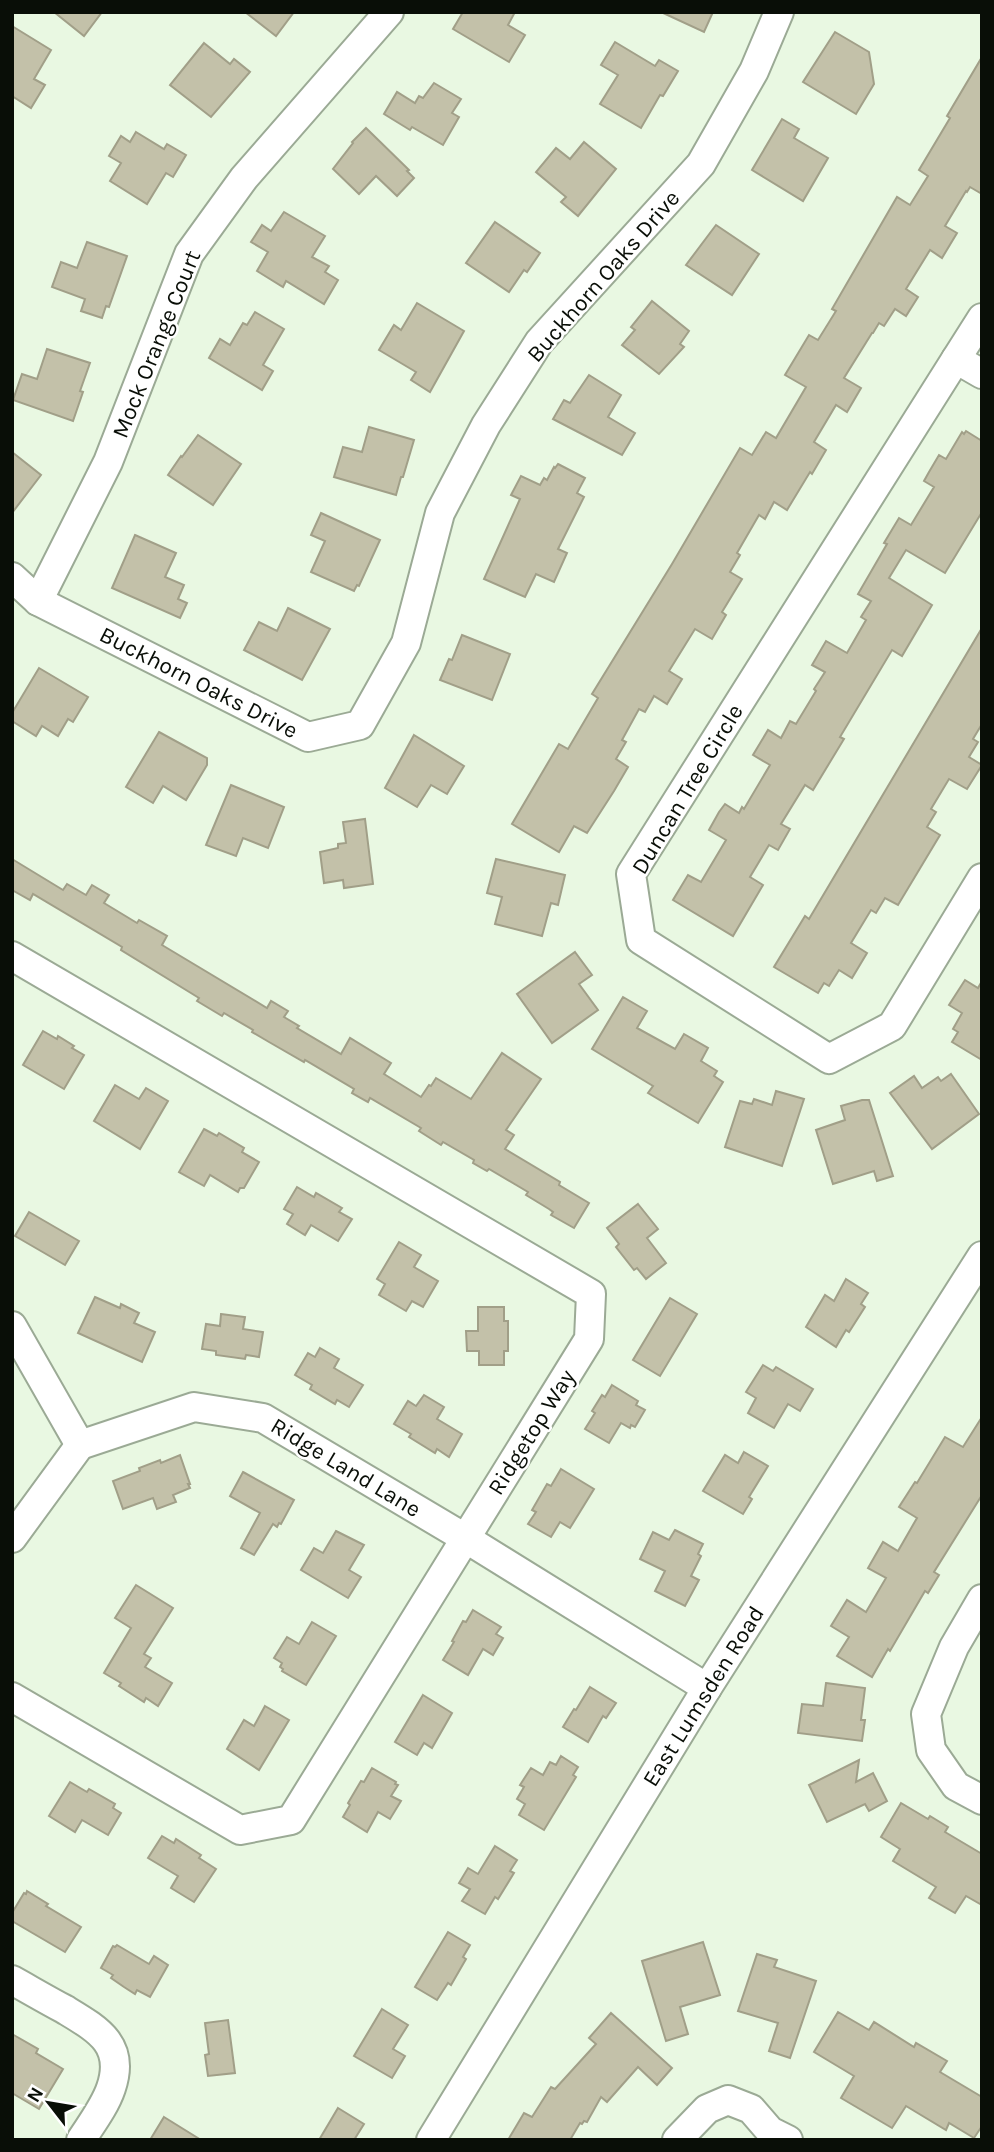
<svg xmlns="http://www.w3.org/2000/svg" width="994" height="2152" font-family="Karla,sans-serif">
<rect width="100%" height="100%" fill="#e9f8e2"/>
<!-- building -->
<g fill="#c3c1a9" stroke="#a19f88" stroke-width="2">
<polygon points="54,12 102,12 84,36"/>
<polygon points="245,12 294,12 276,36"/>
<polygon points="463,12 515,12 508,25 525,35 509,62 453,29"/>
<polygon points="661,12 713,12 704,32"/>
<polygon points="12,26 51,50 34,79 45,85 31,108 12,96"/>
<polygon points="835,32 869,52 874,84 856,114 803,82"/>
<polygon points="615,42 655,66 659,60 678,71 663,96 660,95 641,128 600,104 618,75 601,65"/>
<polygon points="204,43 230,64 234,59 250,72 211,117 170,85"/>
<polygon points="982,57 982,194 970,187 967,192 966,191 945,226 957,233 942,258 930,250 906,289 918,297 906,316 895,309 884,326 879,323 873,333 872,333 844,378 861,388 847,412 836,405 814,442 826,450 812,474 810,472 787,510 774,502 765,519 759,515 737,553 740,555 730,572 742,579 722,612 726,615 712,639 695,629 669,671 682,679 667,704 654,696 645,712 639,709 622,740 626,742 616,759 628,767 614,791 587,833 574,826 559,852 512,824 559,744 568,749 598,698 592,694 672,564 740,448 752,455 766,432 776,438 806,387 785,375 809,335 818,340 836,311 832,309 897,197 910,205 928,176 919,170 950,118 947,116"/>
<polygon points="434,83 461,99 452,113 459,117 443,145 412,127 410,130 384,114 397,92 415,103 419,96 423,98"/>
<polygon points="782,119 799,129 794,138 828,158 803,201 752,170"/>
<polygon points="366,128 409,170 407,171 414,178 397,196 376,176 359,194 333,169 353,143 352,142"/>
<polygon points="136,132 164,149 167,144 186,155 173,177 166,173 147,204 110,181 121,163 109,156 121,136 130,142"/>
<polygon points="584,142 616,169 578,216 561,202 566,197 536,172 556,148 570,159"/>
<polygon points="284,212 325,236 312,257 329,266 325,272 338,280 324,304 286,281 283,287 257,271 268,252 251,242 262,225 271,231"/>
<polygon points="495,222 540,253 527,272 524,270 509,292 466,263"/>
<polygon points="716,225 759,254 732,295 686,265"/>
<polygon points="87,242 127,256 109,307 106,306 102,318 81,311 85,299 52,287 61,262 77,268"/>
<polygon points="652,301 689,331 680,344 684,347 659,374 622,345 635,330 631,327"/>
<polygon points="417,303 464,331 430,392 411,380 416,372 379,350 394,325 401,330"/>
<polygon points="255,312 284,329 263,365 273,371 262,390 209,358 220,339 230,345 243,323 247,325"/>
<polygon points="47,349 90,363 80,391 83,392 73,421 13,400 22,374 37,379"/>
<polygon points="589,375 621,395 608,417 635,433 622,455 553,419 564,400 570,403"/>
<polygon points="369,427 414,440 403,477 401,477 396,495 334,477 343,447 362,452"/>
<polygon points="966,431 982,441 982,512 945,573 906,550 889,578 932,605 902,656 892,650 840,737 844,739 813,790 805,785 781,824 790,829 778,850 769,845 750,877 763,885 733,936 673,900 688,875 701,882 726,840 709,830 719,812 725,804 739,813 742,807 744,809 770,765 753,755 768,730 781,738 790,721 796,724 816,691 814,689 825,672 812,665 826,641 847,653 866,620 861,617 871,601 858,594 887,544 884,543 899,518 911,525 934,487 924,481 929,472 939,455 946,459 962,432 964,434"/>
<polygon points="198,435 241,464 213,505 168,475 181,456 182,457"/>
<polygon points="12,452 41,475 12,513"/>
<polygon points="558,464 585,478 577,493 584,497 558,549 567,553 554,582 536,574 525,597 484,579 520,499 511,495 521,476 540,485 544,478 547,480 554,467 555,468"/>
<polygon points="321,513 380,540 359,586 357,585 354,591 311,572 325,541 311,535"/>
<polygon points="135,535 176,553 165,577 184,585 178,599 187,603 180,618 112,588"/>
<polygon points="288,608 330,629 302,680 244,650 259,622 277,631"/>
<polygon points="982,628 982,724 973,739 978,742 969,757 982,765 967,789 949,779 931,809 936,812 927,827 940,835 898,905 885,898 876,913 871,910 851,943 867,953 852,978 839,970 829,986 824,983 818,993 774,967 805,916 809,919"/>
<polygon points="462,635 510,654 492,700 440,680 449,659 452,660"/>
<polygon points="39,668 88,697 73,722 68,719 58,736 42,726 36,736 12,721 12,713"/>
<polygon points="159,732 207,758 207,765 186,800 163,786 153,803 126,787"/>
<polygon points="414,735 464,766 447,794 431,785 417,807 385,788"/>
<polygon points="231,785 284,807 268,848 243,838 236,856 206,845"/>
<polygon points="365,819 373,884 344,888 343,880 324,883 320,852 338,848 338,844 346,843 343,822"/>
<polygon points="12,859 63,890 67,884 86,895 92,885 109,895 104,903 137,923 139,920 167,936 162,945 267,1008 271,1001 288,1011 284,1017 299,1026 297,1028 341,1054 350,1038 391,1063 384,1074 421,1097 429,1085 431,1086 436,1078 471,1099 502,1053 541,1079 506,1130 514,1135 505,1149 560,1182 559,1185 589,1203 574,1228 551,1215 553,1212 549,1209 526,1195 528,1192 489,1169 487,1171 473,1163 474,1160 443,1142 441,1145 419,1131 421,1128 370,1098 368,1102 352,1093 354,1089 305,1060 304,1062 269,1042 252,1032 253,1030 224,1013 222,1016 197,1001 199,998 121,950 122,947 33,894 30,900 12,890"/>
<polygon points="496,859 565,875 558,905 551,903 542,936 495,924 502,897 487,893"/>
<polygon points="575,952 592,975 579,984 598,1010 552,1043 517,994"/>
<polygon points="965,980 978,988 982,981 982,1060 952,1042 958,1032 953,1029 962,1013 949,1005"/>
<polygon points="623,997 647,1011 637,1028 675,1049 684,1034 708,1048 701,1061 717,1071 714,1076 723,1082 698,1123 648,1093 653,1086 592,1049"/>
<polygon points="43,1031 57,1039 58,1036 74,1046 72,1048 84,1055 64,1089 23,1065"/>
<polygon points="951,1074 979,1114 932,1149 890,1093 914,1076 922,1088 938,1077 941,1081"/>
<polygon points="115,1085 139,1099 146,1088 168,1101 140,1149 94,1121"/>
<polygon points="776,1091 804,1099 782,1166 725,1147 740,1101 752,1104 754,1099 772,1105"/>
<polygon points="862,1100 869,1100 893,1176 877,1181 874,1171 833,1184 816,1130 845,1120 841,1106"/>
<polygon points="204,1129 217,1136 219,1133 244,1148 242,1152 259,1162 244,1188 240,1188 238,1192 210,1175 204,1186 179,1172"/>
<polygon points="297,1187 314,1197 316,1193 342,1208 339,1212 352,1219 338,1241 311,1225 305,1235 287,1224 293,1214 284,1209"/>
<polygon points="638,1204 658,1229 647,1238 666,1263 646,1279 637,1268 634,1270 616,1247 619,1244 607,1228"/>
<polygon points="29,1212 79,1241 65,1265 15,1236"/>
<polygon points="399,1242 421,1255 414,1267 438,1281 423,1307 412,1301 406,1311 379,1295 385,1284 377,1279"/>
<polygon points="846,1279 868,1293 861,1304 865,1307 849,1332 846,1330 836,1347 806,1327 825,1295 834,1301"/>
<polygon points="95,1297 120,1308 121,1304 139,1313 134,1323 155,1332 142,1362 78,1333"/>
<polygon points="670,1298 697,1314 660,1376 633,1360"/>
<polygon points="478,1307 504,1307 504,1321 508,1321 508,1351 504,1351 504,1365 479,1365 479,1351 467,1351 466,1331 478,1331"/>
<polygon points="221,1314 245,1317 243,1329 263,1332 259,1357 246,1355 245,1359 216,1355 216,1351 202,1349 206,1324 220,1326"/>
<polygon points="320,1348 339,1359 334,1368 363,1385 349,1407 337,1400 335,1404 310,1389 312,1385 295,1375 308,1353 315,1357"/>
<polygon points="763,1365 773,1371 776,1367 813,1389 800,1411 788,1404 774,1428 748,1413 756,1398 746,1392"/>
<polygon points="612,1385 638,1401 636,1405 645,1410 635,1427 631,1425 630,1428 621,1423 609,1443 585,1429 595,1413 592,1411 602,1395 605,1397"/>
<polygon points="424,1395 444,1407 437,1419 462,1434 449,1457 437,1449 435,1453 409,1437 411,1434 394,1424 408,1401 416,1406"/>
<polygon points="982,1417 982,1495 934,1572 939,1575 928,1593 925,1591 890,1651 888,1649 872,1677 837,1656 849,1637 831,1626 847,1600 866,1612 886,1578 868,1568 883,1542 898,1551 917,1518 899,1507 915,1482 917,1483 945,1437 963,1447"/>
<polygon points="744,1452 768,1466 749,1497 752,1499 743,1514 703,1491 725,1455 738,1463"/>
<polygon points="180,1455 190,1484 188,1484 190,1488 173,1495 176,1502 157,1509 153,1498 123,1509 113,1481 140,1471 139,1468 160,1460 161,1463"/>
<polygon points="561,1469 594,1489 570,1528 560,1522 551,1537 528,1524 536,1512 532,1510 547,1484 551,1486"/>
<polygon points="243,1472 294,1500 281,1524 279,1523 277,1527 273,1524 254,1555 241,1548 260,1513 230,1496"/>
<polygon points="675,1530 703,1544 698,1554 701,1556 691,1576 699,1580 685,1606 655,1591 665,1571 640,1559 653,1532 669,1540"/>
<polygon points="336,1531 364,1545 349,1570 361,1577 348,1598 301,1570 314,1548 323,1553"/>
<polygon points="136,1585 173,1608 144,1654 151,1658 145,1667 172,1683 158,1706 146,1698 144,1702 119,1686 121,1683 104,1673 131,1628 115,1618"/>
<polygon points="473,1610 501,1627 496,1634 503,1638 493,1655 483,1649 468,1675 443,1660 454,1642 452,1641 463,1621 466,1622"/>
<polygon points="312,1622 336,1636 306,1685 282,1671 283,1669 280,1667 282,1663 274,1658 287,1637 299,1644"/>
<polygon points="826,1683 865,1688 861,1720 865,1720 862,1741 798,1733 802,1704 823,1706"/>
<polygon points="590,1687 616,1703 606,1718 603,1716 588,1742 563,1727 574,1709 576,1710"/>
<polygon points="423,1695 452,1713 432,1748 424,1743 417,1755 395,1742"/>
<polygon points="265,1706 289,1720 259,1770 227,1749 244,1720 254,1726"/>
<polygon points="561,1756 578,1767 573,1775 576,1777 544,1830 519,1815 525,1804 517,1799 524,1787 520,1785 531,1768 543,1775 550,1762 556,1765"/>
<polygon points="859,1760 856,1782 873,1773 887,1801 869,1811 865,1804 827,1822 809,1785"/>
<polygon points="372,1768 396,1782 395,1784 398,1785 391,1796 401,1801 390,1819 378,1812 367,1832 343,1817 350,1805 348,1803 361,1781 364,1782"/>
<polygon points="70,1782 87,1792 89,1789 115,1804 113,1808 121,1813 108,1835 82,1820 75,1832 49,1816"/>
<polygon points="901,1803 928,1819 930,1816 948,1827 945,1832 982,1854 982,1905 966,1896 955,1913 929,1898 936,1887 893,1861 900,1849 881,1837"/>
<polygon points="162,1836 174,1843 176,1839 201,1855 199,1858 216,1869 194,1902 171,1888 178,1876 148,1858"/>
<polygon points="495,1846 517,1860 510,1871 514,1873 498,1899 495,1897 485,1914 462,1901 470,1889 459,1883 468,1868 478,1874"/>
<polygon points="27,1891 48,1904 46,1906 81,1927 65,1952 12,1921 12,1913 24,1893 26,1894"/>
<polygon points="448,1932 470,1945 463,1957 466,1959 451,1985 448,1983 437,2000 415,1987"/>
<polygon points="703,1942 720,1995 680,2007 688,2034 666,2041 642,1961"/>
<polygon points="117,1945 149,1964 154,1956 168,1965 150,1997 137,1990 135,1994 124,1987 111,1978 113,1975 101,1968 113,1946 115,1947"/>
<polygon points="757,1954 777,1960 774,1967 816,1981 790,2058 769,2051 778,2023 738,2011"/>
<polygon points="382,2009 408,2025 393,2049 405,2056 392,2078 354,2056"/>
<polygon points="838,2012 869,2030 874,2022 914,2047 916,2043 947,2061 940,2072 982,2097 982,2126 974,2138 949,2123 946,2130 906,2106 892,2128 841,2098 854,2076 814,2052"/>
<polygon points="611,2013 672,2068 657,2085 638,2067 607,2102 601,2097 587,2122 584,2121 582,2124 580,2123 570,2140 508,2140 524,2113 532,2117 551,2087 555,2089 596,2044 589,2038"/>
<polygon points="228,2020 235,2073 208,2076 205,2055 209,2054 205,2023"/>
<polygon points="12,2034 38,2049 36,2053 63,2069 39,2109 12,2093"/>
<polygon points="338,2108 364,2124 354,2140 319,2140"/>
<polygon points="164,2117 201,2140 150,2140"/>
</g>
<g fill="none" stroke-linecap="round" stroke-linejoin="round">
<defs>
<g id="minor">
<polyline points="956,359 982,318"/>
<polyline points="982,374 956,359 631,874 641,940 829,1059 892,1026 982,878"/>
<polyline points="12,577 38,601 308,737 360,725 406,643 440,513 486,425 539,342 701,164 754,71 779,12"/>
<polyline points="38,601 108,462 189,254 244,178 389,12"/>
<polyline points="12,956 591,1294 589,1339 291,1820 240,1830 12,1697"/>
<polyline points="12,1326 80,1445"/>
<polyline points="80,1445 194,1407 263,1418 465,1538 707,1688"/>
<polyline points="12,1538 80,1445"/>
<polyline points="982,1599 954,1647 926,1714 931,1750 956,1786 982,1800"/>
<path d="M12,1980c18,10 35,20 52,29 33,20 62,35 47,79 -6,18 -19,35 -30,52"/>
<polyline points="431,2140 707,1688 982,1256"/>
<polyline points="677,2140 707,2109 728,2100 751,2109 770,2131 788,2140"/>
</g>
</defs>
<!-- minor casing -->
<use href="#minor" stroke="#9baa95" stroke-width="32"/>
<!-- minor -->
<use href="#minor" stroke="#fff" stroke-width="28"/>
</g>
<g text-anchor="middle" stroke-width="5" stroke-linejoin="round" paint-order="stroke">
<!-- street labels -->
<g font-size="23" fill="#090e07" stroke="#fff">
<text transform="translate(603 276) rotate(-49)" y="8">Buckhorn Oaks Drive</text>
<text transform="translate(156 344) rotate(-68)" y="8">Mock Orange Court</text>
<text transform="translate(199 682) rotate(27)" y="8">Buckhorn Oaks Drive</text>
<text transform="translate(687 789) rotate(-59)" y="8">Duncan Tree Circle</text>
<text transform="translate(531 1432) rotate(-58)" y="8">Ridgetop Way</text>
<text transform="translate(346 1467) rotate(31)" y="8">Ridge Land Lane</text>
<text transform="translate(703 1696) rotate(-58)" y="8">East Lumsden Road</text>
</g>
</g>
<!-- border -->
<rect width="994" height="2152" fill="none" stroke="#090e07" stroke-width="28"/>
<!-- north arrow -->
<g transform="translate(49 2103) rotate(301)" stroke="#ffffff" stroke-width="5" paint-order="stroke">
<path d="M0-5L12 26L0 18L-12 26Z" fill="#090e07"/>
<text y="-10" font-size="19" font-weight="bold" text-anchor="middle" fill="#090e07">N</text>
</g>
</svg>
